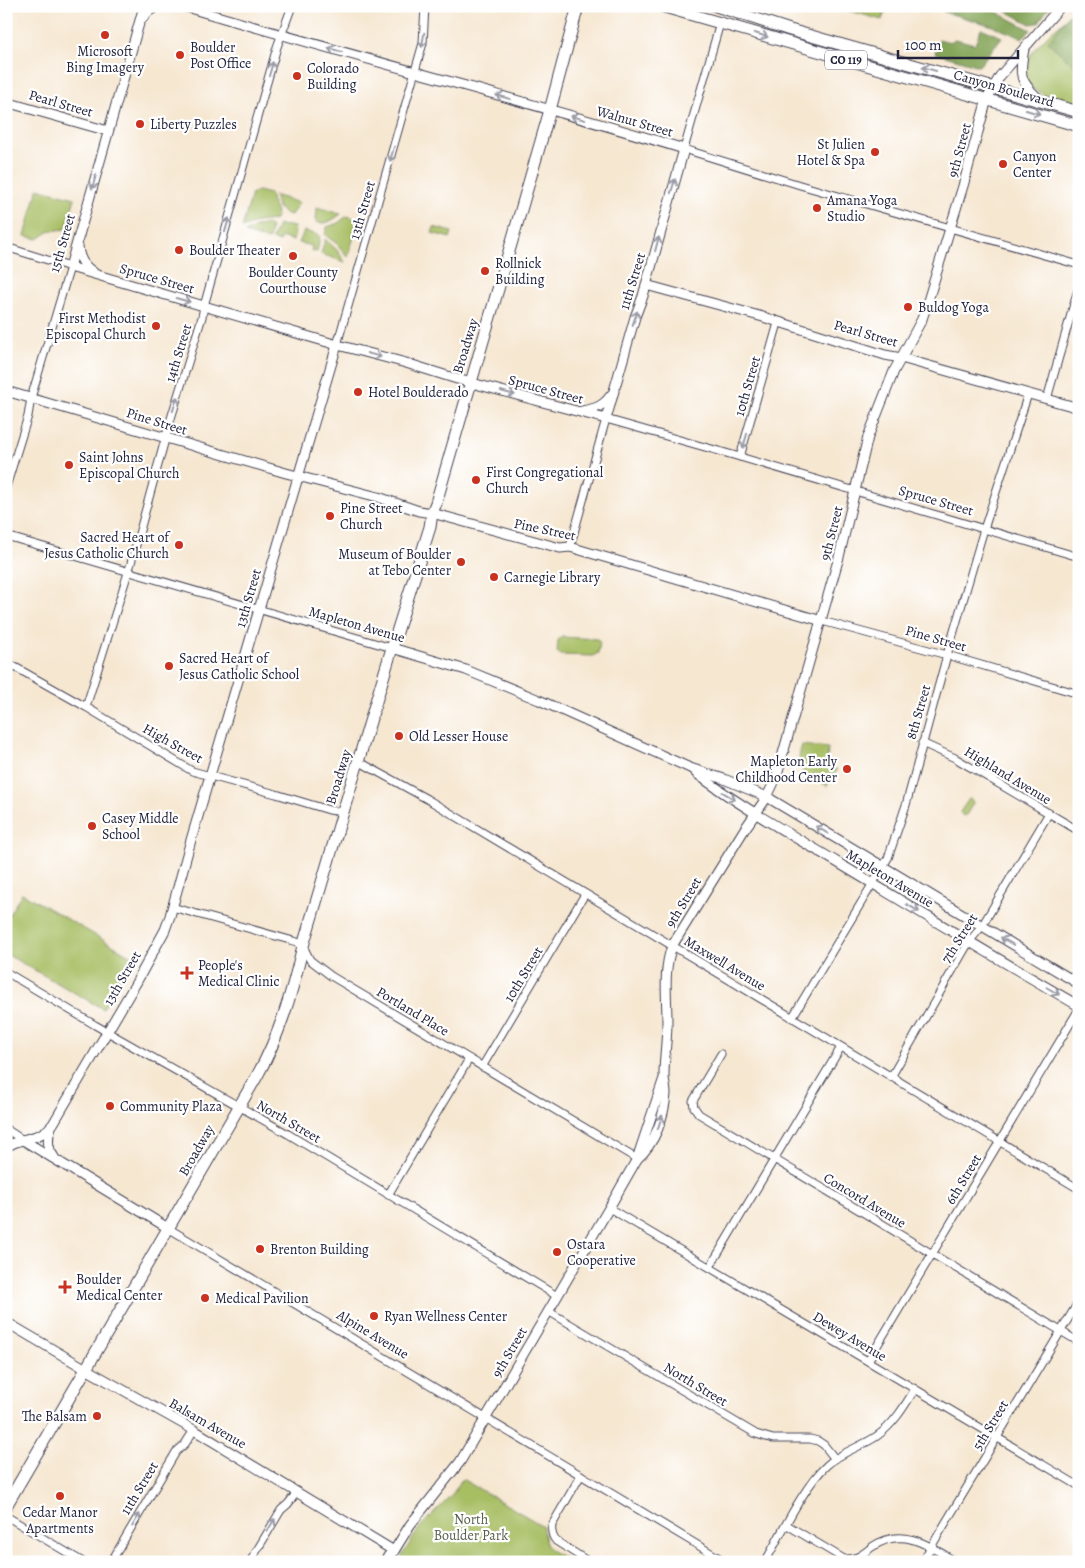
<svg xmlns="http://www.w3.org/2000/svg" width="1085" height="1568" font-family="Alegreya,serif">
<rect width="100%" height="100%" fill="#fff"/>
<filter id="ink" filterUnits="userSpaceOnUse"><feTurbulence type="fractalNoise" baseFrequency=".02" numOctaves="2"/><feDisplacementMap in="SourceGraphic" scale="10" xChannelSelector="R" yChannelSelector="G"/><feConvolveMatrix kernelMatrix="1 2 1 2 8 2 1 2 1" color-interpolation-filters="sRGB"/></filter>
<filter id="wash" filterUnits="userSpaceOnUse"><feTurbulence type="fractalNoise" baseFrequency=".0096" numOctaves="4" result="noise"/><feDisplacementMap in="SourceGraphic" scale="20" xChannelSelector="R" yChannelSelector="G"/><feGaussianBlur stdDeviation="1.12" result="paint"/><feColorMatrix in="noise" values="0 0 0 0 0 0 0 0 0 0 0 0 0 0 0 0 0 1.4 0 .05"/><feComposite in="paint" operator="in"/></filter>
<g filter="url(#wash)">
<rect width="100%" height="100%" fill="#f6e7d1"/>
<!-- green -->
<g fill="#a7be63" stroke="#64704f">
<polygon points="832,6 887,6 882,20"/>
<path d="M1065,20l14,8v78c-14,-4 -40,-10 -50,-21 -19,-20 23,-54 36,-65z"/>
<polygon points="38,188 75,198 66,229 50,231 38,239 25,236"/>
<polygon points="258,191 270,194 272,202 277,212 275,220 258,222 242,228 252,193"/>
<polygon points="274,195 299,203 291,215 283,213 277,206"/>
<path d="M317,207l24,7c-8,6 -16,12 -25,8z"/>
<polygon points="347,216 354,218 358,223 348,257 337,244 325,235 327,227 338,223"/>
<polygon points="266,224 271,228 269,240 245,233 255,227"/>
<polygon points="278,225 290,226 294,227 295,232 293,241 281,237 280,242 272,239"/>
<polygon points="434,227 452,232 450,238 432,233"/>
<polygon points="304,231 318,235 320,237 317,252 311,251 312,246 299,243"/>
<polygon points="325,239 337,250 345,262 321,254"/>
<polygon points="562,637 597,639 600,643 598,653 593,656 561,655 557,652 558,640"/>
<path d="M802,745l26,3 -1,16 10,6 -10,16 -24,-14c-6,-8 -4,-17 -1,-27z"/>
<polygon points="969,799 972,800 973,803 967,814 963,816 960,812"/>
<polygon points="22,893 133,957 103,1009 6,954 6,920"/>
<path d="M462,1479l81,47c1,25 8,24 28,36h-173l22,-35 32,-32z"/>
</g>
<!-- forest -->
<g fill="#85a559" stroke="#54644a">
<polygon points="946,6 989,6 993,10 1031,30 1022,38 990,25 944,12"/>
<polygon points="997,6 1050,6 1038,23 1030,24"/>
<polygon points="1075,6 1079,6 1079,70 1048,42"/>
<polygon points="981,28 1002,37 979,66 935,53 939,39 950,42 955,39 975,44"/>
</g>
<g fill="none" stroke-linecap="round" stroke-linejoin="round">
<!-- stream -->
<polyline stroke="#7abcef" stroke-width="2.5" points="1068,6 1079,11"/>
</g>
</g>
<g filter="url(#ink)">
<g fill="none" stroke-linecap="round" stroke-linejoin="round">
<defs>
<g id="minor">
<polyline points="720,23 684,149 800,185 1079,265"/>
<polyline points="6,247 70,267 31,398 28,416 6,487"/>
<polyline points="337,345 423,43 425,6"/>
<polyline points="1047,399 1079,286"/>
<polyline points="740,457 778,323"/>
<polyline points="6,536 392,648"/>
<polyline points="570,547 606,419 740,457 1079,557"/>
<polyline points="822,621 947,655 1079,694"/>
<polyline points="6,662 86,707 192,771 276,794 329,810 343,812"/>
<polyline points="86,707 131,563 169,425 202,317 204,306 277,47 292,6"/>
<polyline points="922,743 955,758 1079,831"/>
<polyline points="358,761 427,799 1079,1189"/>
<polyline points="172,907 297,942 303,946 310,960 331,976 637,1159"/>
<polyline points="6,972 95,1025 288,1134 557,1296"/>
<polyline points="792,1018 888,858 906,805 947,655 984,529 1028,394"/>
<polyline points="721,1054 693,1101 694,1107 699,1114 1079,1342"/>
<polyline points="482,1067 585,894"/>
<polyline points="891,1077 969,942 982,926 1049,813"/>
<polyline points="6,1129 23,1140"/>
<polyline points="388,1195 469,1059"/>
<polyline points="609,1208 1079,1486"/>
<polyline points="168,1228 726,1562"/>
<polyline points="710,1267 841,1047"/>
<polyline points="548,1311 756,1434 773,1439 810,1439 818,1441 824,1445 835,1459"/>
<polyline points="868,1361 1079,1009"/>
<path d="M581,1475l-29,50c-1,6 0,11 4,16l33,21"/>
<polyline points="6,1516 83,1562"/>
<path d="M787,1525l57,34c13,1 19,-5 28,-12 31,-21 56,-2 84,15"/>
<polyline points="111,1562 176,1452 185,1444 194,1430"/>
<polyline points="250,1562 281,1510 288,1504 297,1492"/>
<path d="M765,1562c17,-29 38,-75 62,-97 14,-13 34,-18 50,-29 17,-12 27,-29 38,-47"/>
<polyline points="922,1562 1079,1301"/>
</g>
<g id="tertiary">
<path d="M144,6l-74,261 264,77 72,19 51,16 149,40 29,-102 8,-21 41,-147c-166,-51 -335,-93 -501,-143"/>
<polyline points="142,19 148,12 157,6"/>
<path d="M1024,49c-5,27 -5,32 17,52"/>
<polyline points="6,102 108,131"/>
<path d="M78,246c1,12 5,19 15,26"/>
<polyline points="646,285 763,317 885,355 901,358 1079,408"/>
<polyline points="6,391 286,473 378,497 419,511 432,513 560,548 570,547 822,621"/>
<path d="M582,411c13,-2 22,-5 29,-16"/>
<polyline points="392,648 466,670 539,700 690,768 724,779 767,797 1079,984"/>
<path d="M696,773c45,34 96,62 144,91 80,48 159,96 239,142"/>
<path d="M51,1127c-4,11 -4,21 3,30"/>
<polyline points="23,1140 168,1228"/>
<path d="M6,1147c16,-11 34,-6 47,-23l83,-141 29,-53 5,-14 21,-76 146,-495"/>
<path d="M637,1159c18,-16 27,-41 29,-65 0,-6 -2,-12 -2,-18 0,-18 3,-36 3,-54 0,-26 -4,-51 5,-76l72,-116 23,-33 9,-19 63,-221 29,-120 26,-66 28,-52 5,-15 36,-118 24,-87 13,-23 61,-70"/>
<polyline points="6,1322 86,1369 194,1430 394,1551"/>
<polyline points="384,1562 389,1555 394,1551 410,1525 460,1462 609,1208 637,1159 663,1081"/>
</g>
<g id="primary">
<polyline points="661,6 1079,126"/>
<polyline points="716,6 790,30 1079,112"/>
<path d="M6,1506l251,-430c23,-41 35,-84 46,-130l89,-298 38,-121 2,-14 4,-10 114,-393 28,-104"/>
</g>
</defs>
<!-- minor casing -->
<use href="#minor" stroke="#424052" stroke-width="9"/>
<!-- tertiary casing -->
<use href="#tertiary" stroke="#424052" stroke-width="11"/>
<!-- primary casing -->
<use href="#primary" stroke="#424052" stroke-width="13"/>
<!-- minor -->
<use href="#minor" stroke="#fff" stroke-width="7"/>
<!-- tertiary -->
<use href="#tertiary" stroke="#fff" stroke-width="9"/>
<!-- primary -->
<use href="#primary" stroke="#fff" stroke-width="11"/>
</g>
<!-- one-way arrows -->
<defs><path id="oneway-shaft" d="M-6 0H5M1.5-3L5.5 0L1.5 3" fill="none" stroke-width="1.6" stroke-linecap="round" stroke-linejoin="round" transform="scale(1.25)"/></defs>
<g stroke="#9c9ca7">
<use href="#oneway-shaft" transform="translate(761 35) rotate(17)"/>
<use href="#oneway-shaft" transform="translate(423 40) rotate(100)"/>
<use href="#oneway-shaft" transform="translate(335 50) rotate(-164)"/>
<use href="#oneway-shaft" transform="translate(271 69) rotate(-74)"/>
<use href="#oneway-shaft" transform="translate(929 69) rotate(-164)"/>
<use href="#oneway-shaft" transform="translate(503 97) rotate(-164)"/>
<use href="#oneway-shaft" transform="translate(1033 112) rotate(16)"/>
<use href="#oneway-shaft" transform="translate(578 118) rotate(-164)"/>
<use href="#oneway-shaft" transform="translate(392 154) rotate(106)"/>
<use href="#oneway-shaft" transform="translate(94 182) rotate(106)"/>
<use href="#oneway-shaft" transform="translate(673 186) rotate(-73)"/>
<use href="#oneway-shaft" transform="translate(227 225) rotate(-74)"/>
<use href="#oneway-shaft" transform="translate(657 244) rotate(-75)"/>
<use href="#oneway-shaft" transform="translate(183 300) rotate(16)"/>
<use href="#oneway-shaft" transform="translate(635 318) rotate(-71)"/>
<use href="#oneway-shaft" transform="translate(374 355) rotate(15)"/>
<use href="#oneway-shaft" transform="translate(508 393) rotate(16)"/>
<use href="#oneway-shaft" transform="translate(175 404) rotate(-73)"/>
<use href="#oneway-shaft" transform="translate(745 441) rotate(106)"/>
<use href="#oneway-shaft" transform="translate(729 796) rotate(31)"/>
<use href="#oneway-shaft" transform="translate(822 830) rotate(-149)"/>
<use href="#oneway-shaft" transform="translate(913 908) rotate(31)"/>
<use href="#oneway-shaft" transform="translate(1007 941) rotate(-149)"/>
<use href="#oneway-shaft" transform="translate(1053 991) rotate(30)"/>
<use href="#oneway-shaft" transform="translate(660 1122) rotate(-72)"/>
<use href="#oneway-shaft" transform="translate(136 1520) rotate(-59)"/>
<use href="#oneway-shaft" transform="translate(271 1525) rotate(-59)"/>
</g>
</g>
<!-- markers -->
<g fill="#c8321e" stroke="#fff" stroke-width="2">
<circle cx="105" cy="35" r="5"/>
<circle cx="180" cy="55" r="5"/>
<circle cx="297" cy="76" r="5"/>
<circle cx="140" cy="124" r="5"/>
<circle cx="875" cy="152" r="5"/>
<circle cx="1003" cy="164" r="5"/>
<circle cx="817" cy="208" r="5"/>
<circle cx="179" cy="250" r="5"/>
<circle cx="293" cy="256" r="5"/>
<circle cx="485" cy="271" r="5"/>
<circle cx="908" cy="307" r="5"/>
<circle cx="156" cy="326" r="5"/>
<circle cx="358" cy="392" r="5"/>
<circle cx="69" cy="465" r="5"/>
<circle cx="476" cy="480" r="5"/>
<circle cx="330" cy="516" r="5"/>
<circle cx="179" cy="545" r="5"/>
<circle cx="461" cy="562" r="5"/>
<circle cx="494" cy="577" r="5"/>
<circle cx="169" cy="666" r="5"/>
<circle cx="399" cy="736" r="5"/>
<circle cx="847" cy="769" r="5"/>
<circle cx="92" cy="826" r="5"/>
<path d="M184.5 965.5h5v5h5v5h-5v5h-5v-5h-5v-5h5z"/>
<circle cx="110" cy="1106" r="5"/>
<circle cx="260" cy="1249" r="5"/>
<circle cx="557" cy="1252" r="5"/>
<path d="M62.5 1279.5h5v5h5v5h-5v5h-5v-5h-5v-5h5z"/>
<circle cx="205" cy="1298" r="5"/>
<circle cx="374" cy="1316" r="5"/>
<circle cx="97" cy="1416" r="5"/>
<circle cx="60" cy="1496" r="5"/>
</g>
<g text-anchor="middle" stroke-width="4.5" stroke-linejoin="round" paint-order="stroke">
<!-- shield labels -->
<rect fill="#fff" stroke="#646476" stroke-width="1" x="825" y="50.5" width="42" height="19" rx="4"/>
<g font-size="12" font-weight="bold" fill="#22223b">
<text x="846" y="64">CO 119</text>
</g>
<!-- poi labels -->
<g font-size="14" fill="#22223b" stroke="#fff" text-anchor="start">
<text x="190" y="52">Boulder<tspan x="190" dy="16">Post Office</tspan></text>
<text x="105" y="56" text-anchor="middle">Microsoft<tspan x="105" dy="16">Bing Imagery</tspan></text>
<text x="307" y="73">Colorado<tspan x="307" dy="16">Building</tspan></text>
<text x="150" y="129">Liberty Puzzles</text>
<text x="865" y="149" text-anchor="end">St Julien<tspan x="865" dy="16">Hotel &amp; Spa</tspan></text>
<text x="1013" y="161">Canyon<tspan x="1013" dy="16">Center</tspan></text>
<text x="827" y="205">Amana Yoga<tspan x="827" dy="16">Studio</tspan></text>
<text x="189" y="255">Boulder Theater</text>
<text x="495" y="268">Rollnick<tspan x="495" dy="16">Building</tspan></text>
<text x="293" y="277" text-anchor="middle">Boulder County<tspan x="293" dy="16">Courthouse</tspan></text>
<text x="918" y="312">Buldog Yoga</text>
<text x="146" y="323" text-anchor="end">First Methodist<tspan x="146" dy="16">Episcopal Church</tspan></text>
<text x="368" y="397">Hotel Boulderado</text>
<text x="79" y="462">Saint Johns<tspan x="79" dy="16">Episcopal Church</tspan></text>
<text x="486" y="477">First Congregational<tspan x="486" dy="16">Church</tspan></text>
<text x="340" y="513">Pine Street<tspan x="340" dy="16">Church</tspan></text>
<text x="169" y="542" text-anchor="end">Sacred Heart of<tspan x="169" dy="16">Jesus Catholic Church</tspan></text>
<text x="451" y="559" text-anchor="end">Museum of Boulder<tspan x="451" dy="16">at Tebo Center</tspan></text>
<text x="504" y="582">Carnegie Library</text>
<text x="179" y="663">Sacred Heart of<tspan x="179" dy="16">Jesus Catholic School</tspan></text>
<text x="409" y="741">Old Lesser House</text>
<text x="837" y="766" text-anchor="end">Mapleton Early<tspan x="837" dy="16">Childhood Center</tspan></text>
<text x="102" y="823">Casey Middle<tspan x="102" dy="16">School</tspan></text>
<text x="198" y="970">People's<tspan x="198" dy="16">Medical Clinic</tspan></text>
<text x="120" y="1111">Community Plaza</text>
<text x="567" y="1249">Ostara<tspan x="567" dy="16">Cooperative</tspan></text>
<text x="270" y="1254">Brenton Building</text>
<text x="76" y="1284">Boulder<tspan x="76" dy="16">Medical Center</tspan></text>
<text x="215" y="1303">Medical Pavilion</text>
<text x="384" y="1321">Ryan Wellness Center</text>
<text x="87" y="1421" text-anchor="end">The Balsam</text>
<text x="60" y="1517" text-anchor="middle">Cedar Manor<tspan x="60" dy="16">Apartments</tspan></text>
</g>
<!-- street labels -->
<g font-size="14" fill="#22223b" stroke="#fff">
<text transform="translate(1004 88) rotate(16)" y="5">Canyon Boulevard</text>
<text transform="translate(61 103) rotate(16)" y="5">Pearl Street</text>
<text transform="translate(635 121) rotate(16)" y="5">Walnut Street</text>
<text transform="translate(959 150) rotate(-75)" y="5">9th Street</text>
<text transform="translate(362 210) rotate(-74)" y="5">13th Street</text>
<text transform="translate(62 243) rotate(-74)" y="5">15th Street</text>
<text transform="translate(157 278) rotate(16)" y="5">Spruce Street</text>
<text transform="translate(632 281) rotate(-73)" y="5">11th Street</text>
<text transform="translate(866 333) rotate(16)" y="5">Pearl Street</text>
<text transform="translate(465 346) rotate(-73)" y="5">Broadway</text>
<text transform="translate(178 353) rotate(-73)" y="5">14th Street</text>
<text transform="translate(747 386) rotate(-74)" y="5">10th Street</text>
<text transform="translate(546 389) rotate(15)" y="5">Spruce Street</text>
<text transform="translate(157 421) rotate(17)" y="5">Pine Street</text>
<text transform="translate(936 500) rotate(16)" y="5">Spruce Street</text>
<text transform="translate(545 529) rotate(12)" y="5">Pine Street</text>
<text transform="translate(831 533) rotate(-76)" y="5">9th Street</text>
<text transform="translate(248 598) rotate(-74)" y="5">13th Street</text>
<text transform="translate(357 624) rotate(16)" y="5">Mapleton Avenue</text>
<text transform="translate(936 638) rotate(16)" y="5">Pine Street</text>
<text transform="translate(918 712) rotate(-74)" y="5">8th Street</text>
<text transform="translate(173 743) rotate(29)" y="5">High Street</text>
<text transform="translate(1008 775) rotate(31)" y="5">Highland Avenue</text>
<text transform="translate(338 777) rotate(-73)" y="5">Broadway</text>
<text transform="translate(890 878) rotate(31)" y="5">Mapleton Avenue</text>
<text transform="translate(683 902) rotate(-59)" y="5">9th Street</text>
<text transform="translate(959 938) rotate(-58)" y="5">7th Street</text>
<text transform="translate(725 963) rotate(31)" y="5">Maxwell Avenue</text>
<text transform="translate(523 974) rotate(-59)" y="5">10th Street</text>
<text transform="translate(122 978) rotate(-60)" y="5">13th Street</text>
<text transform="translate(413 1011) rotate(31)" y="5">Portland Place</text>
<text transform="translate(289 1121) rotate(30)" y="5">North Street</text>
<text transform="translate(196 1150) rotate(-60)" y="5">Broadway</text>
<text transform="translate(963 1179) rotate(-59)" y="5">6th Street</text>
<text transform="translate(865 1200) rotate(31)" y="5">Concord Avenue</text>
<text transform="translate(373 1334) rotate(31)" y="5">Alpine Avenue</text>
<text transform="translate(850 1336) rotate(31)" y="5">Dewey Avenue</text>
<text transform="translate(509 1352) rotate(-60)" y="5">9th Street</text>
<text transform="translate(696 1384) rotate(31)" y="5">North Street</text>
<text transform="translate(208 1423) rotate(30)" y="5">Balsam Avenue</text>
<text transform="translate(990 1425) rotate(-59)" y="5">5th Street</text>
<text transform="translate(139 1488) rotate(-59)" y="5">11th Street</text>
</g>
<!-- park labels -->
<g font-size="14" fill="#57604b" stroke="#fff">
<text x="471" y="1524">North<tspan x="471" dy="16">Boulder Park</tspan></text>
</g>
</g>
<!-- margin -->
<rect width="1085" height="1568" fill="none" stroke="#fff" stroke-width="25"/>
<!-- scale -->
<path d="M898 50v8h120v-8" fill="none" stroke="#22223b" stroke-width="2.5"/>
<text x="905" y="50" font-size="15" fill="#22223b" stroke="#ffffff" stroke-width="4" paint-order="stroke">100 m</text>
</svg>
